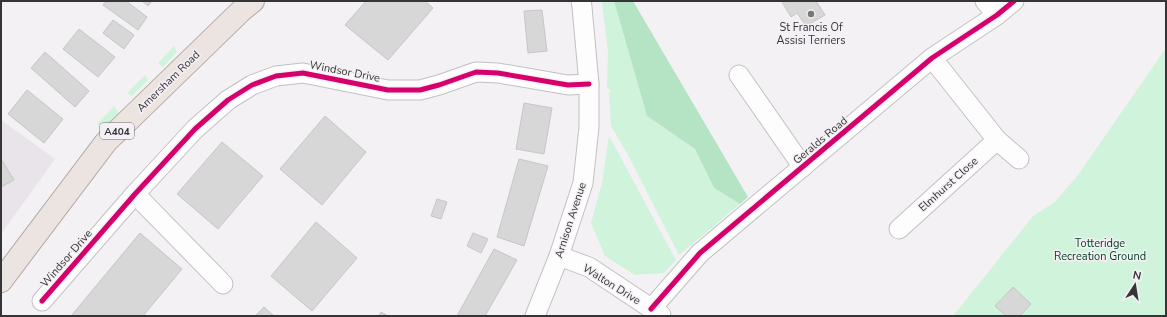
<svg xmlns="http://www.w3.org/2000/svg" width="1167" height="317" font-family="'Nunito Sans',sans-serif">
<rect width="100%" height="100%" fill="#f3f1f4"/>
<!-- built -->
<polygon fill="#e9e3ea" points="1,120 55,159 1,234"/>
<!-- green -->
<g fill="#d0f3db">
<polygon points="606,1 614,1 647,116 695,149 714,188 740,204 679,255 628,155 611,126 609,93 611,91 607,87 608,52 602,2"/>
<polygon points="174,46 177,52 163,67 158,63"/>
<polygon points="1166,48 1166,316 953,316 1033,216 1055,202 1078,175"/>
<polygon points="145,75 148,80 132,96 127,93"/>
<polygon points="114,106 119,113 103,129 97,124"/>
<polygon points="609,136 676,260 664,273 635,275 605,256 591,223 602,183"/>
</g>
<!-- forest -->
<polygon fill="#b5e4c5" points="614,1 633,1 748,197 740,204 714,188 695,149 647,116"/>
<!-- building -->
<g fill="#d8d7d8" stroke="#c6c5c7">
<polygon points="106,1 126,1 147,17 138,30 103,5"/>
<polygon points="142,1 152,1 148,6"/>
<polygon points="366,1 425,1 433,8 388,60 345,25"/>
<polygon points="783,1 816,1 825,15 806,26 797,13 791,17 782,2"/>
<polygon points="542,10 547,51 528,53 524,11"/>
<polygon points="113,20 134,35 124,49 103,33"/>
<polygon points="79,29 115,57 98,77 63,49"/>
<polygon points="45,52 89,91 75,107 31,68"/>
<polygon points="27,90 63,119 44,143 8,114"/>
<polygon points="524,103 552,108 544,154 516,149"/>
<polygon points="325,116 366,152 322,205 280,169"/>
<polygon points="222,142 263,176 218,229 177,194"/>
<polygon points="1,159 14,180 1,187"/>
<polygon points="519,159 548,166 524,246 497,237"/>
<polygon points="437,199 447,202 441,219 431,216"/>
<polygon points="316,222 357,258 312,311 271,276"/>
<polygon points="140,233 182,269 143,316 71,316"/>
<polygon points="473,233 488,239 481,253 467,246"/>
<polygon points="494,249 517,260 485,316 457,316"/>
<polygon points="1013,287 1031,304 1020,316 1006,316 995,306"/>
<polygon points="264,307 274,316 255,316"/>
<polygon points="381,312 388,316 379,316"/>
</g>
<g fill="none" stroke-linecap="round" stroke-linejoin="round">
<defs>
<g id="minor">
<polyline points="985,1 997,15"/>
<polyline points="932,58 997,140 1019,159"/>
<polyline points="739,75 803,167"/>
<polyline points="135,194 223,284"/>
<polyline points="899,229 997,140"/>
<polyline points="559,256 589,267 661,315"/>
<polyline points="42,301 135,194 195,129 228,100 252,85 276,76 303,73 388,90 420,90 439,85 476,72 498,73 568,85 589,84"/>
<polyline points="651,309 700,253 932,58 997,15 1014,1"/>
<polyline points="535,316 559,256 583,183 589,127 589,84 582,7 581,1"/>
</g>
<polyline id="major" points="1,281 106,142 242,10 253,1"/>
</defs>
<!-- minor casing -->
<use href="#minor" stroke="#c2c1c2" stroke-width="21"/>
<!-- major casing -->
<use href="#major" stroke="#b4a6a0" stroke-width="24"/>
<!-- minor -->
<use href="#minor" stroke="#fdfdfd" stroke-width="19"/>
<!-- major -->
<use href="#major" stroke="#ebe4e0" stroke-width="22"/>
<defs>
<g id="cycleway">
<polyline points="42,301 135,194 195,129 228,100 252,85 276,76 303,73 388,90 420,90 439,85 476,72 498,73 568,85 589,84"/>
<polyline points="651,309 700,253 932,58 997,15 1014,1"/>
</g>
</defs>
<!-- cycleway casing -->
<use href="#cycleway" stroke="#f4f0f5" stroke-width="8"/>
<!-- cycleway -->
<use href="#cycleway" stroke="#d6006c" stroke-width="5"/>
</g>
<!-- markers -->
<circle fill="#787678" stroke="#f4f0f5" stroke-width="1.5" cx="811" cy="14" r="4"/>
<g text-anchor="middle" stroke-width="3" stroke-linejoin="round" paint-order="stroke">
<!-- shield labels -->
<rect fill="#f4f0f5" stroke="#6e6c6f" stroke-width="1" x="100" y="123" width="34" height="16" rx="3"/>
<g font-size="10" font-weight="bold" fill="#353436">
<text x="117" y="135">A404</text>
</g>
<!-- poi labels -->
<g font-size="11" fill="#353436" stroke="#f4f0f5">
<text x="811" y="31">St Francis Of<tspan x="811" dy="13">Assisi Terriers</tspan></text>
</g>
<!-- street labels -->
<g font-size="11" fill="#353436" stroke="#f4f0f5">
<text transform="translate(345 71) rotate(11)" y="4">Windsor Drive</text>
<text transform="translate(168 81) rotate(-44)" y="4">Amersham Road</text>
<text transform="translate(820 140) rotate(-40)" y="4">Geralds Road</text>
<text transform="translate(948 184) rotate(-42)" y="4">Elmhurst Close</text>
<text transform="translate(570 220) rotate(-72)" y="4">Arnison Avenue</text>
<text transform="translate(66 258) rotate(-49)" y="4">Windsor Drive</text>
<text transform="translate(612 284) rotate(32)" y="4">Walton Drive</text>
</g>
<!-- park labels -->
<g font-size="11" fill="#004622" stroke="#f4f0f5">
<text x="1100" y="247">Totteridge<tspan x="1100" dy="13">Recreation Ground</tspan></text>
</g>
</g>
<!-- border -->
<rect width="1167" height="317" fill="none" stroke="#353436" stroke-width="4"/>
<!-- north arrow -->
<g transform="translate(1135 285) rotate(12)" stroke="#f4f0f5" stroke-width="3" paint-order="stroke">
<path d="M0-3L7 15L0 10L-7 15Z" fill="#353436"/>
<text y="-6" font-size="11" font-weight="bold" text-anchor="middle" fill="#353436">N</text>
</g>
</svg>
